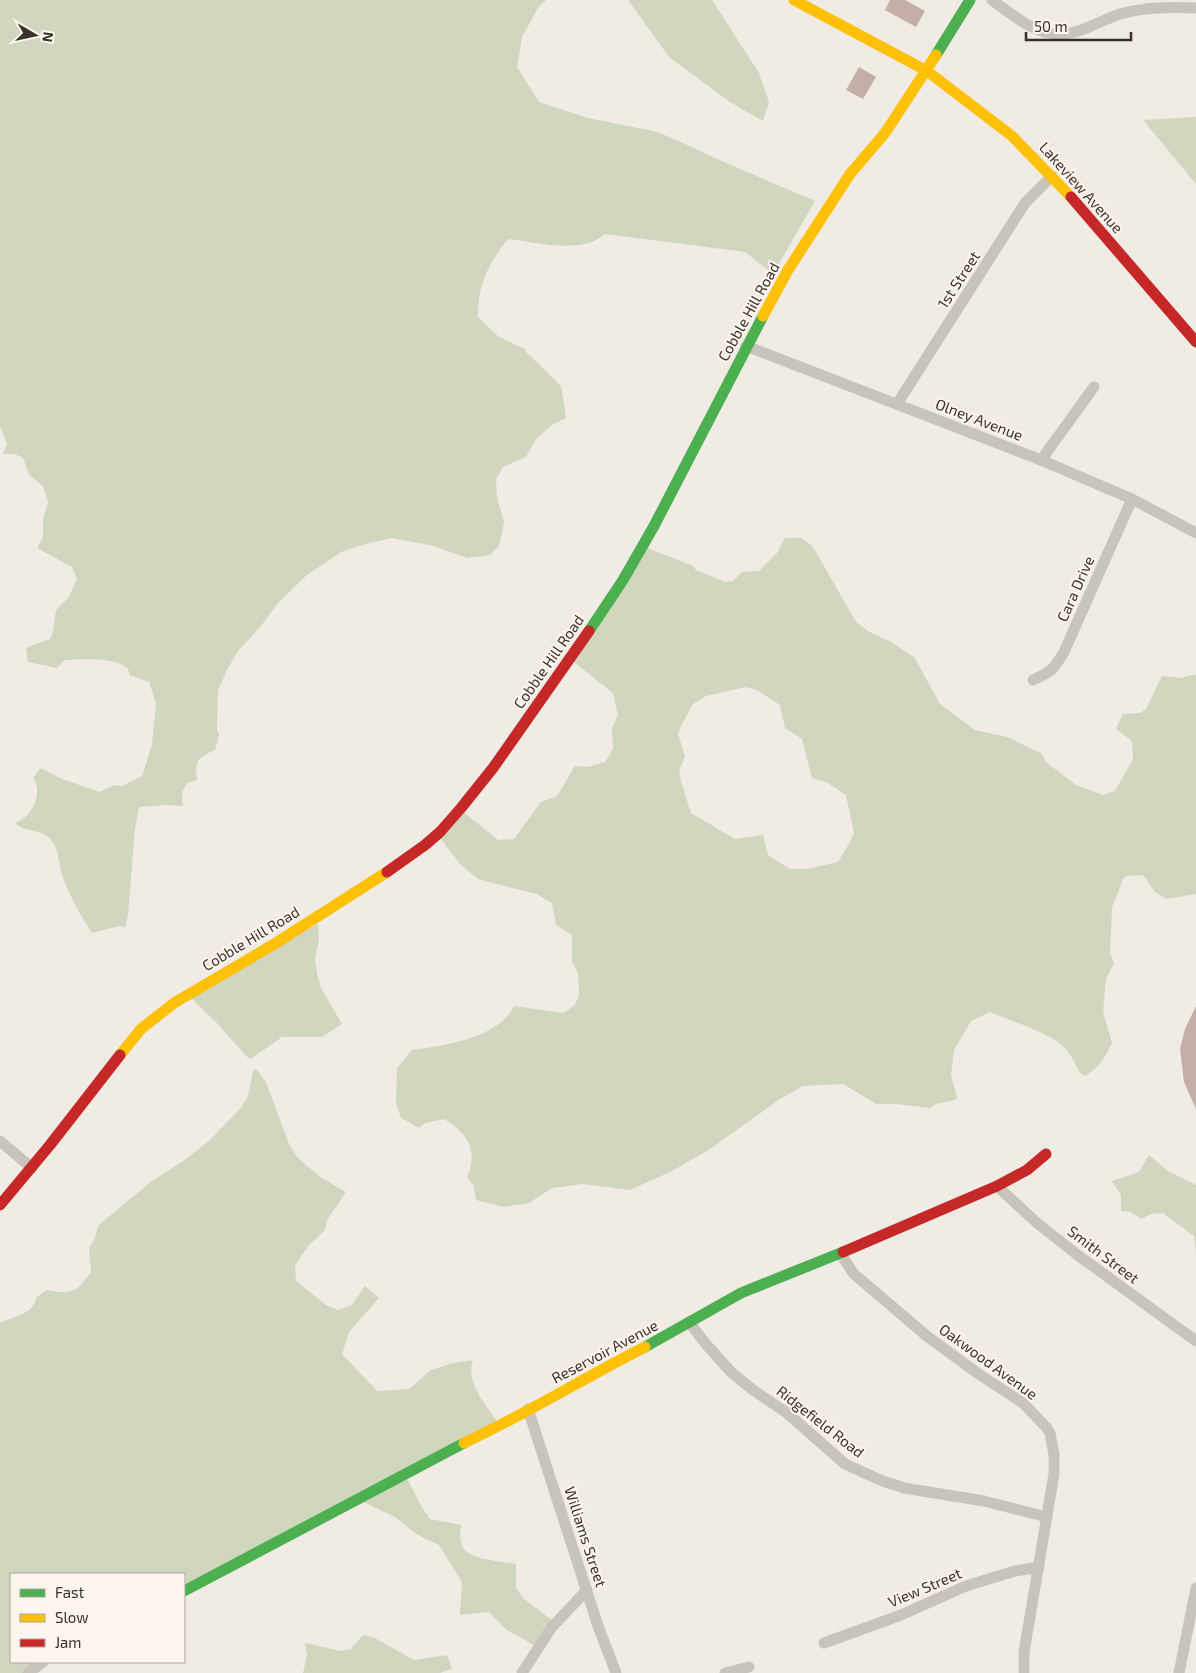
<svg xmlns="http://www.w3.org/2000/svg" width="1196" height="1673" font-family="'Exo 2',sans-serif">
<rect width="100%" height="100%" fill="#f0ebe5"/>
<!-- green -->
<g fill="#d1d6bf" fill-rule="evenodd">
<path d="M0,0h546l-8,8 -16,29 -5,30 22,35 49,16 70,14 75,34 82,35 -42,73 -28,-22 -140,-18c-23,21 -69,8 -97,5 -19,23 -31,47 -30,78l21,20 26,12v2l36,35 5,32 -14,7 -16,14 -10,18 -23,10 -7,12 1,19 7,24 -5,24 -9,9 -22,3 -38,-13 -39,-7 -29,7 -21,7 -34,23 -29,28 -17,23 -23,25 -11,19 -9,20 -1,40 2,5 -4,15c-18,8 -20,10 -18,30l-10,3 -5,9 1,14 -17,-1 -27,2 -4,22 -7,86 -3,12 -6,-1 -27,7c-11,-17 -22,-36 -29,-55 -3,-10 -5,-30 -11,-37 -11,-14 -26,-7 -37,-18 17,-5 29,-30 18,-45l8,-10 19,10 39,14 15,-7 8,1 20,-10 10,-31 4,-42 -7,-21 -19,-7c-1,-2 -1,-5 -3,-7 -10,-11 -48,-9 -62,-8l-8,8 -29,-6 -2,-14 24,-9 3,-7 3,-22 13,-13 8,-18 -5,-12 -35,-19 6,-10v-18l5,-18 -5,-16 -14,-11 -6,-17 -8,-4h-12l4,-10 -7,-18z"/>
<polygon points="628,0 712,0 759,73 769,102 763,121 730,102 669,57"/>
<polygon points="1196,117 1196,184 1143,120"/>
<path d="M785,538h17l11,9 43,75 12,9 23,11 23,15 26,47 35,26 32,7 35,17 4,8 30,23 27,10 12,-4 18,-32 -1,-18 -16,-12 7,-15 17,-1 6,-4 16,-33 19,2 15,-4v220l-30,5 -11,-7 -12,-17 -17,1 -3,3 -11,29 -2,45 4,10 -8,16 -3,33 9,31c-6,13 -14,26 -27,33l-5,-3c-5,-10 -10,-21 -19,-29 -17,-13 -50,-23 -71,-32l-19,9 -17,29 -3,25 6,23 -2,2 -19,4 -6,4 -34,-4h-20l-33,-20 -40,2 -23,13 -73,52 -35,20 -42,19 -47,-6 -31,4 -23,15 -25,4 -28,-7 -2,-14 -7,-9c12,-28 0,-44 -23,-58l-19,4 -6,5 -18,-10 -5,-15 1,-35 15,-18c32,-4 87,-12 102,-44l49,7 11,-7 5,-10 -1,-23 -6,-11v-27l-16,-10 -4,-22 -15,-9 -59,-15 -18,-15 -26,-34 23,-23 41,33 16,-1 27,-37 16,-6 18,-30 13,1 17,-5 8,-13 -1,-21 6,-13 -5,-22 -43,-34 70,-114 53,21 3,4 29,12 8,-1 9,-9 17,-1 18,-18zM746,687l11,3 23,15 5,23 17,11 10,39 14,4 20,13 8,38 -4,9 -12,20 -31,7h-17l-22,-14 -5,-20 -28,4 -44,-26 -10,-32 -2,-11 6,-13 -7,-23 2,-6 13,-24 13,-8z"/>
<polygon points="318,924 319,939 315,959 317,973 321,988 342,1024 322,1037 282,1037 251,1059 247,1057 216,1022 187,994"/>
<path d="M256,1069l10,13 23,62 8,13 23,20 26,15 -19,28 -2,10 -17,16 -13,19 1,16 30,24 12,5 14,-5 13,-19 14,12 -30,34 -7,22 35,37 32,-2 22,-19 22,-7 20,-3c-8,23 14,46 26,64l-93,53 17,32 7,10 31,6c-1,8 -2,17 3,24 6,10 40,13 52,15v24l7,10 31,24 -15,26 -32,-18 -18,-18 -29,3 2,-33 -23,-37 -23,-11 -21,-17 -36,-17 -175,91v-17h-173v88h35l-15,11h-31v-350c12,-6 34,-9 36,-25l10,-8c26,4 30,4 45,-18l-2,-24 5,-8 5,-15 53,-44 33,-21 25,-20 31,-32 7,-12 5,-25z"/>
<polygon points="1149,1155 1168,1171 1196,1185 1196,1253 1194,1236 1163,1213 1151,1214 1142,1219 1130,1212 1121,1211 1121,1195 1112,1181 1139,1172"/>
<polygon points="363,1635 375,1638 414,1660 447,1655 452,1669 440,1673 303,1673 307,1655 305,1643 341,1651 351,1649"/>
</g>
<!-- building -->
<g fill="#c3afa7">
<polygon points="890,0 905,0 925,11 916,27 885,10"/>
<polygon points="859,67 876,77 863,99 846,90"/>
<polygon points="1196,1006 1196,1109 1184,1082 1180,1049 1185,1029"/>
</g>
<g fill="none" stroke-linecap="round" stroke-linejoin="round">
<!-- street -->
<g stroke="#c9c3be" stroke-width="11">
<path d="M992,0c18,13 40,32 63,34 23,2 44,-13 65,-20 25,-7 50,-7 76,-6"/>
<polyline points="746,346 1041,460 1132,499 1196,533"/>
<polyline points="897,404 1025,203 1052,176"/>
<polyline points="1041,460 1094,387"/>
<path d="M1033,680c18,-8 21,-11 31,-28l68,-153"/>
<polyline points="0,1141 32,1168"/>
<polyline points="997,1186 1037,1223 1079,1256 1196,1341"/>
<polyline points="840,1253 854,1274 928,1337 980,1375 1023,1403 1046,1427 1050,1433 1054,1455 1054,1474 1024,1652 1024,1673"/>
<polyline points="689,1322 705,1343 731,1372 753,1390 787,1413 845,1464 880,1480 904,1488 984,1501 1047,1517"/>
<polyline points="528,1409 598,1626 616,1673"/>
<polyline points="824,1643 901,1615 966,1586 1015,1571 1039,1567"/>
<polyline points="28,1673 43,1662"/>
<polyline points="522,1673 552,1627 587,1590"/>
<polyline points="725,1673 749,1667"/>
<polyline points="1179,1673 1196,1588"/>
</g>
<!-- fast -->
<g stroke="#4caf50" stroke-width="11">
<polyline points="936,55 970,0"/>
<polyline points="589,631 623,580 654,526 763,316"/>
<polyline points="645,1347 741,1293 843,1252"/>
<polyline points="184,1591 464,1443"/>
</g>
<!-- slow -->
<g stroke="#ffc107" stroke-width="11">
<polyline points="794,0 927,71 1012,136 1071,197"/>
<polyline points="763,316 788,270 850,174 885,133 936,55"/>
<polyline points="120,1055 141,1029 174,1003 276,943 387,872"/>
<path d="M464,1443c62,-29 120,-65 181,-96"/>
</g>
<!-- jam -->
<g stroke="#c62828" stroke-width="11">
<polyline points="1071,197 1196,342"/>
<polyline points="387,872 425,845 440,832 461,808 493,768 589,631"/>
<polyline points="0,1205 50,1145 120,1055"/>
<polyline points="843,1252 997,1186 1027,1170 1046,1154"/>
</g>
</g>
<g text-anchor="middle" stroke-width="4" stroke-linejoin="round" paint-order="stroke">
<!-- street labels -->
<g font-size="15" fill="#3b302b" stroke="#fbf5ee">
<text transform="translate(1081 188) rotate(48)" y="5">Lakeview Avenue</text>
<text transform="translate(959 280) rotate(-57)" y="5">1st Street</text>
<text transform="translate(749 312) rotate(-61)" y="5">Cobble Hill Road</text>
<text transform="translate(979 420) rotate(21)" y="5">Olney Avenue</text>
<text transform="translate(1076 589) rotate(-66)" y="5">Cara Drive</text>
<text transform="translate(549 662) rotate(-55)" y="5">Cobble Hill Road</text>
<text transform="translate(251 939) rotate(-31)" y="5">Cobble Hill Road</text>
<text transform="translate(1103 1255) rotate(37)" y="5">Smith Street</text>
<text transform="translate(605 1352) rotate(-28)" y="5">Reservoir Avenue</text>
<text transform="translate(988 1362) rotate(36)" y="5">Oakwood Avenue</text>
<text transform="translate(820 1422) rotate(38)" y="5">Ridgefield Road</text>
<text transform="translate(585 1537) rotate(72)" y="5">Williams Street</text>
<text transform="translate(925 1588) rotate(-23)" y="5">View Street</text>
</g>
</g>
<!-- legend -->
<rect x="10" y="1573" width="175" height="90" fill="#fbf5ee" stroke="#aea6a0"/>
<rect x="20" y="1589" width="25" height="8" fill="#4caf50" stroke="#aea6a0"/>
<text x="55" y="1598" font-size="15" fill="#3b302b">Fast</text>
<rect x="20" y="1614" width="25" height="8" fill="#ffc107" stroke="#aea6a0"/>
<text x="55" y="1623" font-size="15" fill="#3b302b">Slow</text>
<rect x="20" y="1639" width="25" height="8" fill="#c62828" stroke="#aea6a0"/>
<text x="55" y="1648" font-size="15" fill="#3b302b">Jam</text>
<!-- north arrow -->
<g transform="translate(35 35) rotate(99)" stroke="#fbf5ee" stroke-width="4" paint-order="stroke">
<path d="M0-4L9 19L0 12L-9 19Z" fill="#3b302b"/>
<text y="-8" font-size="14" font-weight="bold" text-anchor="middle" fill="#3b302b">N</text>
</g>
<!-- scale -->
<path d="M1026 32v8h105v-8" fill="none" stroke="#3b302b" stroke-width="2.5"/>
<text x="1034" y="32" font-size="15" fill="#3b302b" stroke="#fbf5ee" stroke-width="4" paint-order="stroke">50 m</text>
</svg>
